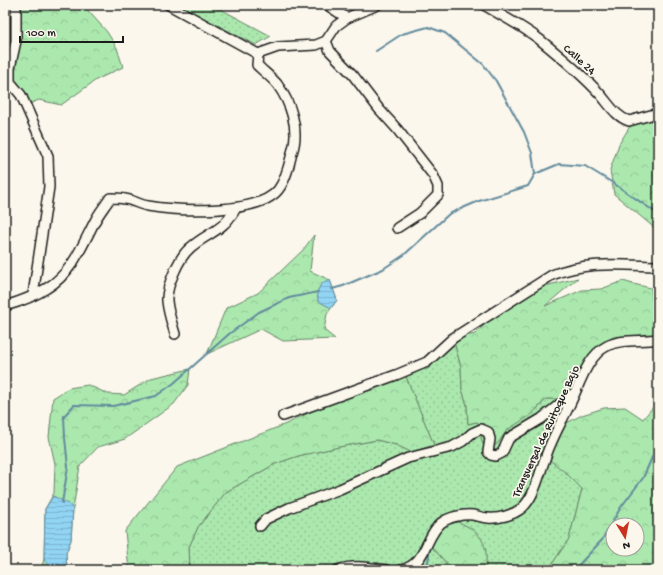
<svg xmlns="http://www.w3.org/2000/svg" width="663" height="575" font-family="'Gochi Hand',sans-serif">
<defs>
<pattern id="grass-dots" width="8" height="8" patternUnits="userSpaceOnUse"><rect width="8" height="8" fill="#abe8ae"/><path d="M2 2h.1M6 6h.1" fill="none" stroke="#93c695" stroke-width="1.8" stroke-linecap="round"/></pattern>
<pattern id="forest-crowns" width="20" height="18" patternUnits="userSpaceOnUse"><rect width="20" height="18" fill="#abe8ae"/><path d="M2 6a3 3 0 1 1 6 0M12 15a3 3 0 1 1 6 0" fill="none" stroke="#93c695"/></pattern>
<pattern id="water-rules" width="6" height="5" patternUnits="userSpaceOnUse"><rect width="6" height="5" fill="#91d4f3"/><path d="M0 2.5h6" fill="none" stroke="#7cb5d0"/></pattern>
</defs>
<rect width="100%" height="100%" fill="#fbf7ec"/>
<filter id="ink" filterUnits="userSpaceOnUse"><feTurbulence type="fractalNoise" baseFrequency=".025" numOctaves="2"/><feDisplacementMap in="SourceGraphic" scale="8" xChannelSelector="R" yChannelSelector="G"/><feConvolveMatrix kernelMatrix="1 2 1 2 8 2 1 2 1" color-interpolation-filters="sRGB"/></filter>
<g filter="url(#ink)">
<!-- grass -->
<g fill="url(#grass-dots)" stroke="#648265">
<polygon points="177,5 213,5 271,36 256,45"/>
<polygon points="453,338 461,367 462,389 467,405 468,424 476,422 483,425 498,443 507,430 539,407 546,399 573,399 557,428 566,473 582,489 569,539 548,570 485,570 486,564 427,542 453,570 190,570 189,547 198,527 226,492 275,464 298,456 339,447 377,440 396,445 411,452 434,445 402,367 428,369"/>
</g>
<!-- forest -->
<g fill="url(#forest-crowns)" stroke="#648265" fill-rule="evenodd">
<polygon points="9,5 83,5 107,32 117,48 123,67 96,80 61,105 39,100 24,106 5,82 5,51 8,20"/>
<polygon points="658,119 658,231 614,194 610,170 619,144 632,123"/>
<polygon points="314,235 310,271 330,280 337,300 327,314 324,330 335,339 283,341 261,329 207,354 226,308 258,293 303,250"/>
<polygon points="578,278 545,306 582,290 601,289 623,281 633,284 651,288 652,300 658,311 658,339 619,342 598,352 573,399 546,399 531,415 507,430 498,443 491,449 484,447 481,438 483,425 476,422 468,424 467,405 462,389 461,367 453,338 475,334 491,318 540,287"/>
<polygon points="402,367 434,445 411,452 396,445 377,440 339,447 298,456 275,464 226,492 198,527 189,547 190,570 129,570 125,531 177,467 286,424"/>
<polygon points="190,369 188,385 174,404 125,439 98,447 80,466 73,509 71,540 66,553 67,570 41,570 44,559 45,509 54,493 55,464 49,437 53,398 69,388 88,385 108,394 124,395 151,378"/>
<path d="M658,401v169h-110l21,-31 13,-50 -16,-16 -21,-17 12,-28 25,-13 22,-7 21,-1 18,12zM613,525h24v24h-24z"/>
<path d="M448,519c27,7 43,20 37,51h-32l-26,-28z"/>
</g>
<!-- water -->
<g fill="url(#water-rules)" stroke="#628a9d">
<polygon points="330,280 337,300 331,308 318,301 317,292 321,284"/>
<polygon points="53,496 69,504 73,509 71,540 66,553 67,570 51,570 44,559 45,509"/>
</g>
<g fill="none" stroke-linecap="round" stroke-linejoin="round">
<!-- stream -->
<g stroke="#628a9d" stroke-width="2">
<polyline points="376,51 402,34 428,27 445,33 483,64 496,81 524,132 532,153 535,174"/>
<polyline points="332,289 343,286 383,269 404,255 449,214 479,201 528,186 535,174 559,164 585,166 613,183 658,214"/>
<polyline points="62,503 68,467 65,438 64,416 74,405 113,406 156,396 174,383 229,334 259,312 289,298 318,292"/>
<polyline points="427,570 430,547"/>
<polyline points="574,570 602,540 621,507 643,478 658,444"/>
</g>
<defs>
<g id="minor">
<polyline points="16,5 16,41 10,68 10,82 21,95 48,156 49,187 33,295"/>
<polyline points="169,5 258,54"/>
<polyline points="327,5 347,18"/>
<path d="M484,5c18,11 38,21 55,34 21,17 43,35 61,55 9,10 16,23 29,27l29,-8"/>
<polyline points="326,41 330,51 353,75 379,109 397,129 433,175 438,186 438,195 420,213 397,228"/>
<path d="M5,306c14,-4 30,-10 42,-18 25,-15 35,-42 48,-67 4,-8 10,-15 15,-23 5,0 10,0 15,1 8,1 15,6 23,7 30,5 110,9 130,-16 8,-10 11,-25 14,-37 8,-23 -1,-50 -15,-69 -6,-7 -14,-13 -20,-19l1,-11 20,-7 38,-2 10,-4 10,-15 11,-8 30,-13"/>
<path d="M175,334c-3,-10 -7,-22 -8,-33 -1,-14 12,-44 23,-53 18,-16 33,-16 46,-40"/>
<path d="M283,416l113,-41 31,-13 26,-24 99,-63c34,-14 69,-10 106,-9"/>
<polyline points="260,526 266,519 289,508 340,489 408,458 452,447 463,441 472,433 481,429 488,432 490,439 488,452 491,455 496,456 502,453 509,438 541,419 574,393"/>
<path d="M338,570c17,-6 32,-2 49,0"/>
<path d="M401,570c26,-6 24,-34 40,-47 8,-6 21,-9 32,-8 5,1 10,3 15,3 11,1 25,-3 34,-10 13,-11 18,-37 24,-52 6,-18 16,-35 24,-52 10,-20 17,-48 37,-58 15,-8 35,-4 51,-7"/>
</g>
</defs>
<!-- minor casing -->
<use href="#minor" stroke="#1c1c1c" stroke-width="12"/>
<!-- minor -->
<use href="#minor" stroke="#fbf7ec" stroke-width="9"/>
</g>
</g>
<g text-anchor="middle" stroke-width="3.5" stroke-linejoin="round" paint-order="stroke">
<!-- street labels -->
<g font-size="12" fill="#1c1c1c" stroke="#fbf7ec">
<text transform="translate(580 59) rotate(42)" y="4">Calle 24</text>
<text transform="translate(545 431) rotate(-65)" y="4">Transversal de Ruitoque Bajo</text>
</g>
</g>
<!-- margin -->
<rect width="663" height="575" fill="none" stroke="#fbf7ec" stroke-width="20"/>
<rect x="10" y="10" width="643" height="555" fill="none" stroke="#1c1c1c" stroke-width="1.5" filter="url(#ink)"/>
<!-- north arrow -->
<g transform="translate(625 537) rotate(170)"><circle r="19" fill="#fbf7ec" stroke="#a29f99"/>
<path d="M0-3L7 15L0 10L-7 15Z" fill="#c8321e"/>
<text y="-6" font-size="11" font-weight="bold" text-anchor="middle" fill="#1c1c1c">N</text>
</g>
<!-- scale -->
<path d="M20 36v6h103v-6" fill="none" stroke="#1c1c1c" stroke-width="2"/>
<text x="26" y="36" font-size="12" fill="#1c1c1c" stroke="#fbf7ec" stroke-width="3" paint-order="stroke">100 m</text>
</svg>
